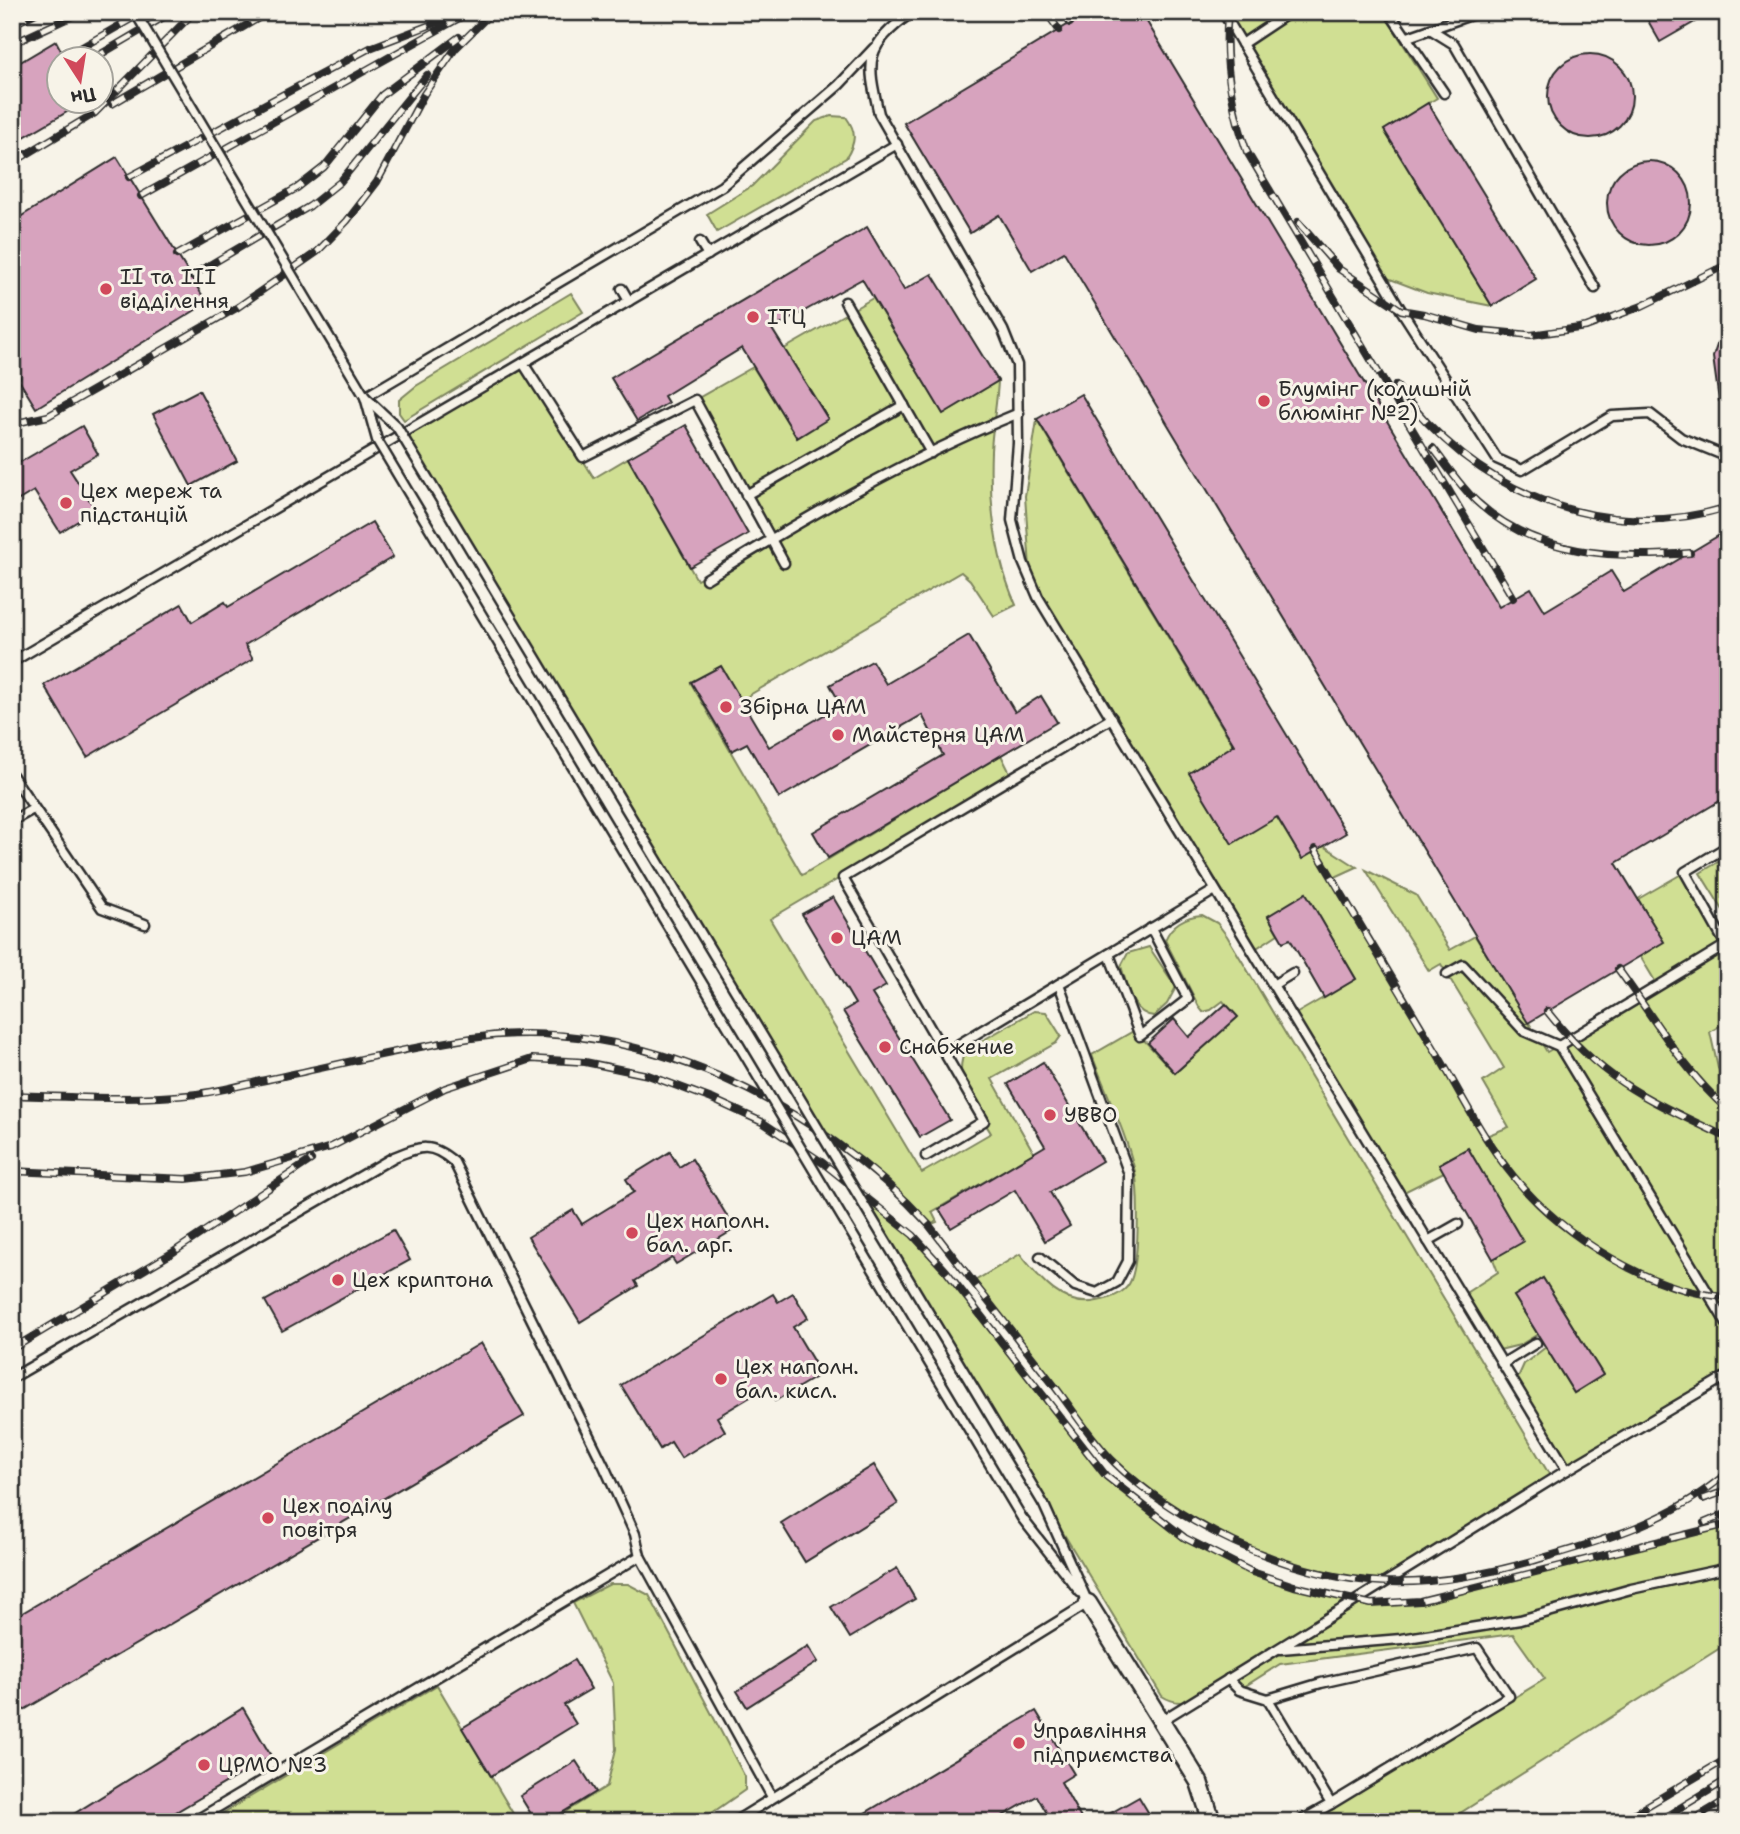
<svg xmlns="http://www.w3.org/2000/svg" width="1740" height="1834" font-family="'Shantell Sans',sans-serif">
<rect width="100%" height="100%" fill="#f7f3e8"/>
<filter id="ink" filterUnits="userSpaceOnUse"><feTurbulence type="fractalNoise" baseFrequency=".0143" numOctaves="2"/><feDisplacementMap in="SourceGraphic" scale="14" xChannelSelector="R" yChannelSelector="G"/><feConvolveMatrix kernelMatrix="1 2 1 2 8 2 1 2 1" color-interpolation-filters="sRGB"/></filter>
<g filter="url(#ink)">
<!-- green -->
<g fill="#d0df93" stroke="#7e855f" stroke-width="2">
<polygon points="1223,12 1383,12 1437,98 1384,130 1492,306 1427,293 1382,276"/>
<path d="M831,116l15,1c11,15 10,25 0,41l-129,74 -10,-18 45,-28 64,-65z"/>
<polygon points="571,293 583,312 404,420 399,413 399,400 416,386"/>
<path d="M873,298l70,116 55,-33c-1,23 -6,46 -7,70 -2,51 4,107 25,154l-22,11 -24,-36 -9,-8 -220,128 -20,-34 -30,17 111,192 199,-120 11,22 -242,142 152,254 69,-40c-15,-25 -41,-55 -25,-83l68,-39 12,1 15,24 -5,7 -64,36 42,74 -102,59 5,10 -8,3c-33,-36 -68,-68 -109,-94l-418,-697 121,-71 71,115 34,-20 69,122 74,-42 -76,-138 58,-33 44,70 -13,-88z"/>
<polygon points="1037,420 1302,859 1324,846 1357,867 1333,878 1486,1136 1509,1127 1483,1082 1504,1068 1441,964 1429,971 1366,870 1416,895 1450,950 1475,936 1547,1052 1658,986 1640,956 1663,941 1638,899 1685,872 1728,947 1728,1021 1710,1032 1718,1068 1728,1084 1728,1375 1567,1470 1515,1384 1524,1364 1546,1347 1574,1393 1603,1375 1543,1278 1514,1296 1538,1334 1520,1345 1495,1351 1461,1296 1498,1272 1493,1259 1522,1242 1468,1148 1440,1164 1444,1172 1400,1194 1292,1016 1356,979 1306,894 1268,916 1278,934 1252,951 1038,597 1030,568 1025,496"/>
<polygon points="1728,856 1728,918 1700,873"/>
<path d="M1202,915l15,8 10,13 325,543 -169,104c-98,-7 -196,-52 -268,-120 -18,-16 -31,-39 -46,-58 -32,-41 -64,-82 -96,-123l47,-28c19,24 43,55 77,47 11,-2 26,-7 32,-17 11,-18 10,-92 6,-112 -9,-40 -29,-79 -43,-117l45,-26 3,7 35,37 62,-55 -14,-17 -12,9 -8,2 -4,-5 -34,-67c6,-15 20,-24 37,-25z"/>
<path d="M1149,947l27,40 -9,17 -13,12c-23,-1 -27,-32 -33,-50l7,-13z"/>
<path d="M854,1188l59,47 33,36 160,205 79,62 67,34 42,14 77,18 49,-3 308,-77v119l-282,179h-135l234,-143 -32,-45 -233,30 -41,26 -11,-10c-21,12 -42,32 -66,16z"/>
<polygon points="610,1584 628,1584 649,1595 745,1777 745,1790 699,1822 549,1822 607,1786 616,1749 613,1683 573,1603"/>
<polygon points="437,1685 518,1822 208,1822"/>
</g>
<!-- building -->
<g fill="#d7a3be" stroke="#2b2b2b" stroke-width="2">
<polygon points="1089,12 1141,12 1499,607 1531,588 1545,611 1611,571 1624,592 1728,530 1728,796 1616,863 1664,942 1528,1023 1064,252 1032,271 999,215 970,233 904,123"/>
<polygon points="1643,12 1712,12 1660,42"/>
<polygon points="56,41 66,60 60,60 60,102 84,102 12,144 12,67"/>
<circle cx="1590" cy="96" r="42"/>
<polygon points="1428,103 1536,279 1492,306 1384,130"/>
<polygon points="117,157 207,303 36,408 12,369 12,222"/>
<circle cx="1649" cy="203" r="42"/>
<polygon points="867,227 904,290 932,274 998,381 943,414 862,279 772,329 828,419 797,438 742,348 664,396 668,403 637,421 611,378"/>
<polygon points="1725,321 1728,321 1728,401 1719,401 1713,357"/>
<polygon points="199,390 237,461 191,486 153,414"/>
<polygon points="1081,394 1346,833 1302,859 1277,817 1232,844 1189,773 1234,745 1037,419"/>
<polygon points="686,425 748,534 690,567 628,458"/>
<polygon points="82,426 98,454 70,470 96,510 60,532 34,491 12,504 12,467"/>
<polygon points="372,522 393,557 245,645 253,659 87,757 44,685 182,604 192,622 225,602 228,607"/>
<polygon points="969,635 1015,712 1041,696 1057,722 828,858 813,832 943,755 922,715 779,798 747,743 732,751 691,682 721,666 769,747 841,705 830,685 872,661 886,684"/>
<polygon points="1306,893 1356,979 1324,998 1290,939 1283,942 1268,916"/>
<polygon points="833,897 886,986 872,994 950,1120 920,1137 843,1011 855,1004 802,914"/>
<polygon points="1226,1004 1238,1017 1175,1073 1148,1043 1174,1019 1189,1037"/>
<polygon points="1043,1062 1102,1161 1050,1192 1070,1226 1045,1241 1015,1190 951,1228 939,1209 1045,1146 1008,1084"/>
<polygon points="1468,1148 1523,1242 1493,1259 1439,1164"/>
<polygon points="670,1152 679,1167 692,1159 735,1229 676,1264 672,1258 635,1281 638,1286 580,1322 528,1237 573,1210 582,1224 634,1192 626,1179"/>
<polygon points="393,1230 410,1260 282,1331 265,1301"/>
<polygon points="1543,1278 1603,1375 1574,1393 1514,1296"/>
<polygon points="793,1293 808,1318 793,1327 821,1374 775,1401 767,1387 717,1417 725,1431 681,1458 671,1442 660,1449 621,1385 773,1294 778,1302"/>
<polygon points="481,1343 524,1416 12,1717 12,1619"/>
<polygon points="874,1465 898,1504 805,1562 781,1523"/>
<polygon points="897,1568 915,1599 850,1638 831,1607"/>
<polygon points="808,1646 818,1662 747,1707 737,1691"/>
<polygon points="574,1660 591,1689 564,1705 576,1724 491,1776 462,1728"/>
<polygon points="243,1708 271,1756 159,1822 61,1822"/>
<polygon points="1036,1711 1074,1774 1061,1782 1083,1822 1052,1822 1037,1796 992,1822 850,1822"/>
<polygon points="576,1761 596,1792 547,1822 536,1822 520,1796"/>
<polygon points="1139,1797 1154,1822 1095,1822"/>
</g>
<g fill="none" stroke-linecap="round" stroke-linejoin="round">
<defs>
<g id="service">
<path d="M912,12c-47,35 -46,47 -33,102l124,216 14,35 1,78 -6,77 11,42 15,35 529,873"/>
<polyline points="1223,12 1401,310 1497,459 1522,470 1612,416 1650,414 1681,438 1728,457"/>
<polyline points="1389,12 1444,93"/>
<polyline points="1430,29 1454,44 1595,288"/>
<polyline points="1408,37 1479,12"/>
<polyline points="1242,44 1290,12"/>
<polyline points="700,242 708,255"/>
<polyline points="622,289 629,301"/>
<polyline points="845,302 931,453"/>
<polyline points="523,363 583,457 695,400 784,563"/>
<polyline points="365,397 722,186 839,85 874,48"/>
<polyline points="746,495 904,405"/>
<path d="M706,579c100,-62 204,-122 313,-166"/>
<polyline points="12,662 897,144"/>
<polyline points="12,775 102,908 145,924"/>
<polyline points="12,821 33,809"/>
<polyline points="1109,954 1140,1036 1188,999 1151,928"/>
<polyline points="1447,974 1463,965 1524,1031 1559,1046 1728,1326"/>
<polyline points="1273,985 1293,973"/>
<polyline points="1559,1046 1726,945 1685,872 1728,846"/>
<polyline points="946,1052 1215,890"/>
<polyline points="926,1156 984,1121 843,878 1112,718"/>
<polyline points="1428,1241 1458,1224"/>
<polyline points="1040,1257 1075,1286 1097,1293 1117,1282 1128,1261 1129,1174 1059,984"/>
<polyline points="1502,1364 1536,1343"/>
<path d="M12,1378l382,-221c27,-11 37,-15 60,5l150,304 31,68 5,22 132,241"/>
<polyline points="1022,1518 1080,1592"/>
<polyline points="1281,1649 1401,1639 1520,1620 1631,1589 1728,1568"/>
<polyline points="1228,1679 1239,1690 1268,1699 1321,1683 1477,1648 1509,1696 1331,1804"/>
<polyline points="1268,1699 1331,1804 1299,1822"/>
<polyline points="1161,1721 1567,1470 1728,1375"/>
<polyline points="193,1822 640,1556"/>
<polyline points="734,1822 1088,1603 1044,1505"/>
</g>
<polyline id="minor" points="1088,1603 1199,1782 1212,1822"/>
</defs>
<!-- service casing -->
<use href="#service" stroke="#2b2b2b" stroke-width="13"/>
<!-- minor casing -->
<use href="#minor" stroke="#2b2b2b" stroke-width="21"/>
<!-- service -->
<use href="#service" stroke="#f7f3e8" stroke-width="8"/>
<!-- minor -->
<use href="#minor" stroke="#f7f3e8" stroke-width="16"/>
<defs>
<g id="rail">
<polyline points="1046,12 1059,30"/>
<polyline points="1063,12 1070,23"/>
<path d="M1228,12c-5,49 3,94 19,140l266,446"/>
<polyline points="12,25 38,12"/>
<polyline points="12,44 81,12"/>
<polyline points="65,57 143,12"/>
<polyline points="91,60 172,12"/>
<polyline points="112,104 269,12"/>
<polyline points="12,163 95,113 194,12"/>
<polyline points="129,177 370,48 443,20"/>
<polyline points="141,196 470,12"/>
<polyline points="1298,222 1339,269 1401,310 1424,314 1479,330 1531,335 1586,327 1642,306 1728,264"/>
<polyline points="177,255 297,188 324,167 382,95 459,37"/>
<polyline points="191,276 310,206 340,182 427,75"/>
<polyline points="12,380 17,377"/>
<path d="M1396,385c77,106 203,161 332,122"/>
<polyline points="12,424 48,416 238,307 317,252 347,221 377,182 424,94 455,49 492,12"/>
<path d="M1433,448c14,18 28,39 44,54 59,54 139,57 213,51"/>
<path d="M1315,849c41,69 82,138 123,206 24,41 46,86 76,122 48,59 138,116 214,120"/>
<path d="M1618,969c35,47 65,102 110,141"/>
<path d="M1547,1011c56,71 102,89 181,127"/>
<path d="M12,1095c61,2 124,6 185,-1 24,-3 49,-10 73,-15 67,-14 134,-31 202,-41 165,-25 349,68 457,187 42,55 85,109 127,163 19,25 37,54 59,75 35,34 75,58 119,79 105,49 187,51 298,19 70,-20 139,-39 196,-89"/>
<polyline points="12,1171 186,1179 245,1172 331,1147 445,1088 532,1059 585,1062 648,1075 712,1099 762,1122 823,1163 913,1235 946,1271 1106,1476 1185,1538 1252,1572 1294,1586 1371,1604 1420,1601 1728,1524"/>
<polyline points="12,1349 172,1253 311,1160"/>
<polyline points="1703,1499 1728,1490"/>
<polyline points="1704,1523 1728,1513"/>
<polyline points="1620,1822 1728,1758"/>
<polyline points="1657,1822 1728,1779"/>
<polyline points="1689,1822 1728,1799"/>
<polyline points="1715,1822 1728,1814"/>
</g>
</defs>
<!-- rail casing -->
<use href="#rail" stroke="#2b2b2b" stroke-width="8"/>
<!-- rail -->
<use href="#rail" stroke="#f7f3e8" stroke-width="5" stroke-dasharray="16" stroke-linecap="butt"/>
<defs>
<g id="service-bridge">
<polyline points="135,12 365,397 377,440 1022,1518"/>
<polyline points="365,397 397,427 1044,1505"/>
</g>
</defs>
<!-- service-bridge casing -->
<use href="#service-bridge" stroke="#2b2b2b" stroke-width="13" stroke-linecap="butt"/>
<!-- service-bridge -->
<use href="#service-bridge" stroke="#f7f3e8" stroke-width="8"/>
</g>
</g>
<!-- markers -->
<g fill="#d1495b" stroke="#f7f3e8" stroke-width="2.5">
<circle cx="106" cy="289" r="7"/>
<circle cx="753" cy="317" r="7"/>
<circle cx="1264" cy="401" r="7"/>
<circle cx="66" cy="503" r="7"/>
<circle cx="726" cy="707" r="7"/>
<circle cx="838" cy="735" r="7"/>
<circle cx="837" cy="938" r="7"/>
<circle cx="885" cy="1047" r="7"/>
<circle cx="1050" cy="1115" r="7"/>
<circle cx="632" cy="1233" r="7"/>
<circle cx="338" cy="1280" r="7"/>
<circle cx="721" cy="1379" r="7"/>
<circle cx="268" cy="1518" r="7"/>
<circle cx="1019" cy="1743" r="7"/>
<circle cx="204" cy="1765" r="7"/>
</g>
<g text-anchor="middle" stroke-width="6" stroke-linejoin="round" paint-order="stroke">
<!-- poi labels -->
<g font-size="21" fill="#2b2b2b" stroke="#f7f3e8" text-anchor="start">
<text x="120" y="284">II та III<tspan x="120" dy="24">відділення</tspan></text>
<text x="767" y="324">ІТЦ</text>
<text x="1278" y="396">Блумінг (колишній<tspan x="1278" dy="24">блюмінг №2)</tspan></text>
<text x="80" y="498">Цех мереж та<tspan x="80" dy="24">підстанцій</tspan></text>
<text x="740" y="714">Збірна ЦАМ</text>
<text x="852" y="742">Майстерня ЦАМ</text>
<text x="851" y="945">ЦАМ</text>
<text x="899" y="1054">Снабжение</text>
<text x="1064" y="1122">УВВО</text>
<text x="646" y="1228">Цех наполн.<tspan x="646" dy="24">бал. арг.</tspan></text>
<text x="352" y="1287">Цех криптона</text>
<text x="735" y="1374">Цех наполн.<tspan x="735" dy="24">бал. кисл.</tspan></text>
<text x="282" y="1513">Цех поділу<tspan x="282" dy="24">повітря</tspan></text>
<text x="1033" y="1738">Управління<tspan x="1033" dy="24">підприємства</tspan></text>
<text x="218" y="1772">ЦРМО №3</text>
</g>
</g>
<!-- margin -->
<rect width="1740" height="1834" fill="none" stroke="#f7f3e8" stroke-width="42"/>
<rect x="21" y="21" width="1698" height="1792" fill="none" stroke="#2b2b2b" stroke-width="2.5" filter="url(#ink)"/>
<!-- north arrow -->
<g transform="translate(80 80) rotate(168)"><circle r="33" fill="#f7f3e8" stroke="#a5a39c" stroke-width="2"/>
<path d="M0-5L12 26L0 18L-12 26Z" fill="#d1495b"/>
<text y="-10" font-size="19" font-weight="bold" text-anchor="middle" fill="#2b2b2b">Пн</text>
</g>
</svg>
